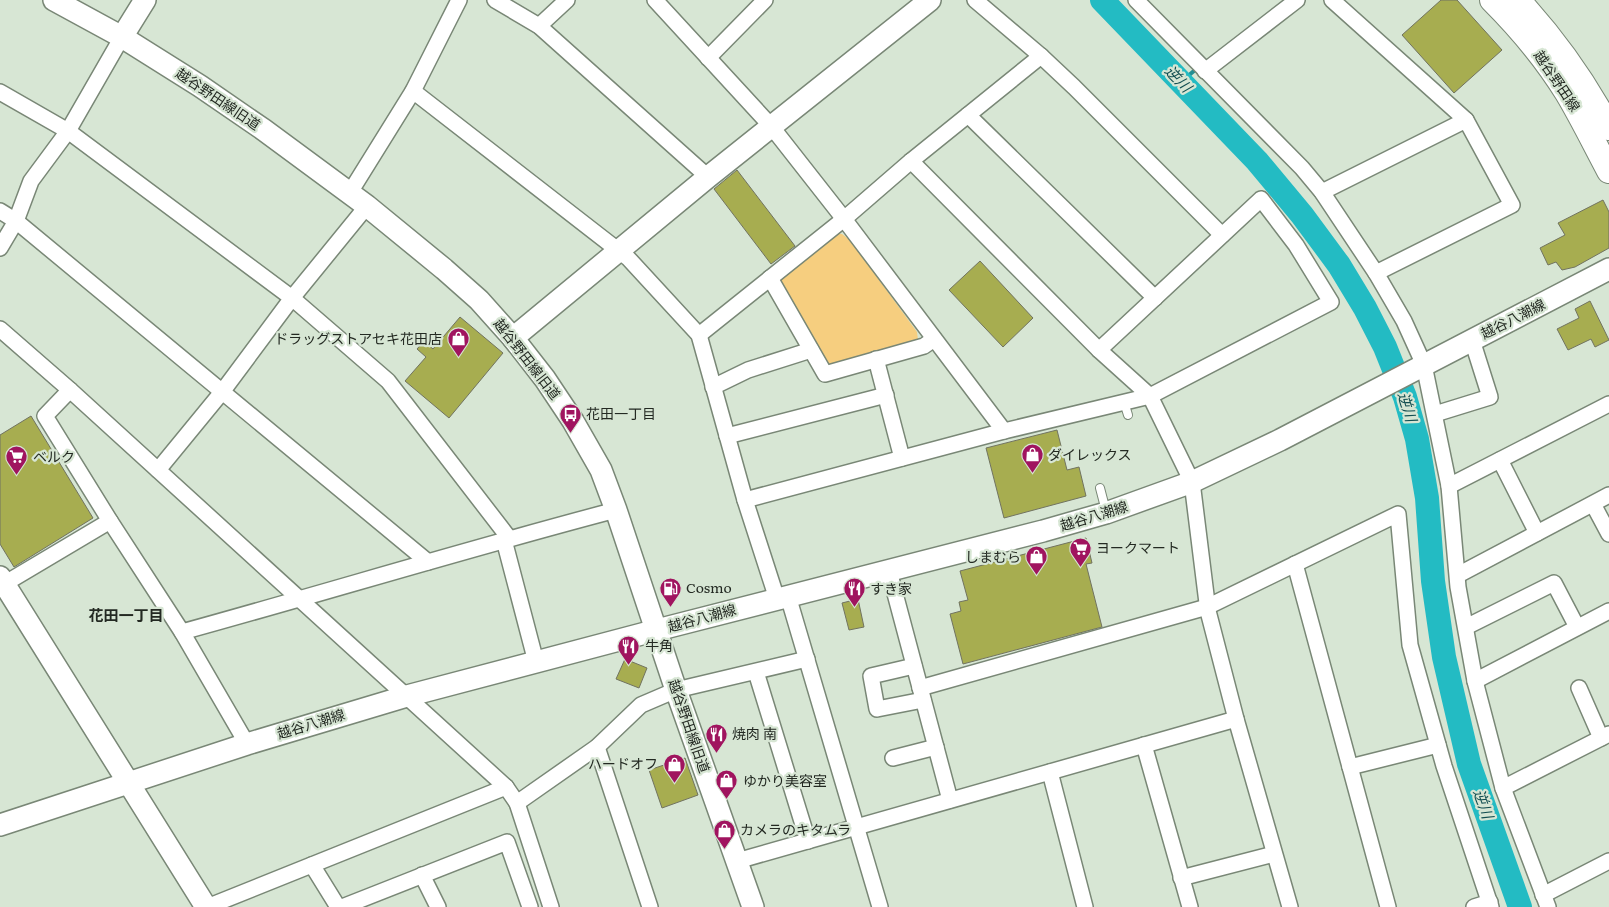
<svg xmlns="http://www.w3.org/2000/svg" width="1609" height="907" font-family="Literata,'Noto Sans JP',serif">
<rect width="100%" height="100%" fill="#d7e6d4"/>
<!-- green -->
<polygon fill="#f6ce7f" points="834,233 842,234 850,240 917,332 918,340 914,344 833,364 828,363 823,358 781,283 781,278"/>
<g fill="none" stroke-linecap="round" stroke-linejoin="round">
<!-- stream -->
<polyline stroke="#238f93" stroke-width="4" points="1181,82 1195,70"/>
<!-- river -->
<polyline stroke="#23bbc3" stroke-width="24" points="1102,0 1257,161 1302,215 1339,265 1365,308 1385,347 1405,397 1417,439 1427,498 1433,581 1444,657 1469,764 1520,907"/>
</g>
<!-- building -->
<g fill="#a7ad50" stroke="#717360">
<polygon points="1441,0 1457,0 1502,50 1454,93 1402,35"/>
<polygon points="737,170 795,246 771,264 714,189"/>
<polygon points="1603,200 1609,212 1609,248 1575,267 1562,270 1556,262 1548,265 1540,248 1565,235 1558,223"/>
<polygon points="980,261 1033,318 1003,347 949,290"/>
<polygon points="1590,301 1609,340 1595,347 1591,339 1568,350 1557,329 1579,318 1575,309"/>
<polygon points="460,317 503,353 449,418 405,381 426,357 417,349 424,341 433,349"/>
<polygon points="31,416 93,518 14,567 0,544 0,435"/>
<polygon points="1057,430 1067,470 1079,467 1086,496 1004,518 986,448"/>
<polygon points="1086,538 1092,563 1086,564 1102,627 963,664 950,614 961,611 959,602 968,600 960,571"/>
<polygon points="858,599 864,627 849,630 842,603"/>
<polygon points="625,659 647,668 639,688 616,679"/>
<polygon points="685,758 698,795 662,808 649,770"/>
</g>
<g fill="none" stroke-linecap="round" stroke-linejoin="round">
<defs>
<g id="lane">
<polyline points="1124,402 1128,415"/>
<polyline points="1100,488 1106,511"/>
</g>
<g id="street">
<polyline points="495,0 539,26 708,177"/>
<polyline points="655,0 771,126 844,219 1004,431"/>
<polyline points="975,0 1041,56 1074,87 1222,235"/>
<polyline points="1136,0 1302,168 1322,192 1376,273"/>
<polyline points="1332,0 1466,120 1512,205 1376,273 1404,321 1424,365 1449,486 1458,587 1475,681 1503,788 1548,907"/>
<polyline points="539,26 567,0"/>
<polyline points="708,58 765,0"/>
<polyline points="1205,71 1297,0"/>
<polyline points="413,91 628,258 699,335 745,500 777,599"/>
<polyline points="0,92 68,131 292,298 388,381 509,538"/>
<polyline points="968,115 1155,298"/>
<polyline points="911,161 1099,350 1150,396 1192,482 1208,611 1236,719 1290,907"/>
<polyline points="1322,192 1466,120"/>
<polyline points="349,194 413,91 459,0"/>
<polyline points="0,211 16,221 428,562"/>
<polyline points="0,248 16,221 31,181 68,131 122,37"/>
<polyline points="770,278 825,374 924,346 934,339"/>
<polyline points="0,329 70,390 506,787 517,803 551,907"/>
<polyline points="699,335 844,219 911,161 1041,56"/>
<polyline points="876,359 902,458"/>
<polyline points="713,387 748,370 811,350"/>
<polyline points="70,390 45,416 110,521 182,632 247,744"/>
<polyline points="1435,414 1490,397 1472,340"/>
<polyline points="727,436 886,395"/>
<polyline points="1500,460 1537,533"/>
<polyline points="158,470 222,392 292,298 367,206"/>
<polyline points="1449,486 1609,404"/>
<polyline points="745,500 1004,431 1150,396 1331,302 1296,245 1261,199 1099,350"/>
<polyline points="1593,504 1609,534"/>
<polyline points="504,540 536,662"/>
<polyline points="1295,564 1388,907"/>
<polyline points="889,571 950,800"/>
<polyline points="1458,575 1609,495"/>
<polyline points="4,584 110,521"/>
<polyline points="788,596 880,907"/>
<polyline points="1466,627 1554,583 1577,627"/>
<path d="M182,632c145,-40 289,-84 434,-122"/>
<polyline points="914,666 871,676 877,709 923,700"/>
<polyline points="756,672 808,841"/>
<polyline points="1475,681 1609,611"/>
<polyline points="920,688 1207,607 1398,514 1410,645 1444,766 1491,907"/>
<polyline points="1579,688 1601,738"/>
<polyline points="1144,745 1190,907"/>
<polyline points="597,747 650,907"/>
<polyline points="893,758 936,747"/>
<polyline points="1350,767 1438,745"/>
<polyline points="1050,772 1085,907"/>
<polyline points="1503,788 1609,734"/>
<polyline points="517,803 597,747 641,705 676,690 807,659"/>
<polyline points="737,861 1236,719"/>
<polyline points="312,865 338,907"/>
<polyline points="422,875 438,907"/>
<polyline points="1181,878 1274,854"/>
<polyline points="1543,895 1609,861"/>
<polyline points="207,907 506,787"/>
<polyline points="342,907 507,842 530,907"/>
<polyline points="1474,907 1490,902"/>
</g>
<g id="secondary">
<polyline points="54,0 122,37 200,86 264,130 367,206 444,269 479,300 513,338 545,379 573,421 601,470 616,510 676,690 753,907"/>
<polyline points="122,37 145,0"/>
<polyline points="513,338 708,177 930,0"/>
<polyline points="0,577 206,907"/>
<polyline points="0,825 247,744 407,696 657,630 1043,531 1106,513 1192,482 1280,440 1609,269"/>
</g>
<g id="primary">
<path d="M1492,0c28,28 54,59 75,93 15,25 28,52 42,78"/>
<path d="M1518,0c36,39 66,81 91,128"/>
</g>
</defs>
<!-- lane casing -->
<use href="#lane" stroke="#798776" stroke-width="10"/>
<!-- street casing -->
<use href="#street" stroke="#798776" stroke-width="18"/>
<!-- secondary casing -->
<use href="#secondary" stroke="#798776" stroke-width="24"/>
<!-- primary casing -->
<use href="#primary" stroke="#798776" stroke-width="26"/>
<!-- lane -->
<use href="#lane" stroke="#fff" stroke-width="8"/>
<!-- street -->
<use href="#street" stroke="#fff" stroke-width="15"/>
<!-- secondary -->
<use href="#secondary" stroke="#fff" stroke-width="21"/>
<!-- primary -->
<use href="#primary" stroke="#fff" stroke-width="24"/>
</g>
<!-- icons -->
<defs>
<symbol id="shop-pin" viewBox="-11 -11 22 30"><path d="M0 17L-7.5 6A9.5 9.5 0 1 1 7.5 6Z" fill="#a0145f" stroke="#d7e6d4"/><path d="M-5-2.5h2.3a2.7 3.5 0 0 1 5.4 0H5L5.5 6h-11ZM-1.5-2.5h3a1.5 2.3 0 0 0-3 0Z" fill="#fff"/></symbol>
<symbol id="bus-pin" viewBox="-11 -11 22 30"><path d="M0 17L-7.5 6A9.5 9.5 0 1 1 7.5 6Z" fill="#a0145f" stroke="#d7e6d4"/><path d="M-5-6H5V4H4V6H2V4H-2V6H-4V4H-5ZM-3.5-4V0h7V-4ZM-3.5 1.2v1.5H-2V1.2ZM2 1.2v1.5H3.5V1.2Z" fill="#fff"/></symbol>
<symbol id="supermarket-pin" viewBox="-11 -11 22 30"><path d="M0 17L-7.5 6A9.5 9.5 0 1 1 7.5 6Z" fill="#a0145f" stroke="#d7e6d4"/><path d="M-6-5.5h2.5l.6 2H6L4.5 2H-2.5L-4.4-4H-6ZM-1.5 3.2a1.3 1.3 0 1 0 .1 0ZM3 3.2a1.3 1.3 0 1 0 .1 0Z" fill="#fff"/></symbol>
<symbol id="fuel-pin" viewBox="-11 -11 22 30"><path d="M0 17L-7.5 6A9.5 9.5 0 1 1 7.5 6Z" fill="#a0145f" stroke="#d7e6d4"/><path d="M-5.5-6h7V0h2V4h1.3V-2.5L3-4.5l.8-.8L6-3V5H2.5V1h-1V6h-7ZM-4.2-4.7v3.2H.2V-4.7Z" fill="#fff"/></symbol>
<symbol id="restaurant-pin" viewBox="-11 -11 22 30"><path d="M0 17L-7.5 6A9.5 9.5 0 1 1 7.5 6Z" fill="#a0145f" stroke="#d7e6d4"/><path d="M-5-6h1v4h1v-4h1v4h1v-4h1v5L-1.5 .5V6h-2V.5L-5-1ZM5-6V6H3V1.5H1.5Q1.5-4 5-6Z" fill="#fff"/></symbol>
</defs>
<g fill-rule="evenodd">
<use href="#shop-pin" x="446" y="326" width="25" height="34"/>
<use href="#bus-pin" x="558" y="402" width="25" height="34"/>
<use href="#shop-pin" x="1020" y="442" width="25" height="34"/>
<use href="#supermarket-pin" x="4" y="444" width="25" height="34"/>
<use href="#supermarket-pin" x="1068" y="536" width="25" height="34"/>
<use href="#shop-pin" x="1024" y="544" width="25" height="34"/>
<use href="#fuel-pin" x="658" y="576" width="25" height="34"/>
<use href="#restaurant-pin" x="842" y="576" width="25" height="34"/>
<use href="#restaurant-pin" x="616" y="634" width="25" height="34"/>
<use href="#restaurant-pin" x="704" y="722" width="25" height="34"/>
<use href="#shop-pin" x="662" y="752" width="25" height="34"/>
<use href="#shop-pin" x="714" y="768" width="25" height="34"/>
<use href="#shop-pin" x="712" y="818" width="25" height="34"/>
</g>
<g text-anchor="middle" stroke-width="4.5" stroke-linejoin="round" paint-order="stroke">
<!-- street labels -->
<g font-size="14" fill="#232922" stroke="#d7e6d4">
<text transform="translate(1557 81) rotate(56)" y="5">越谷野田線</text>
<text transform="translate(218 99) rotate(34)" y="5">越谷野田線旧道</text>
<text transform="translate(1513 319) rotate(-27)" y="5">越谷八潮線</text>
<text transform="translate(527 359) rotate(52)" y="5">越谷野田線旧道</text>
<text transform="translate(1094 516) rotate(-17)" y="5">越谷八潮線</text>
<text transform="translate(702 618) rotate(-15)" y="5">越谷八潮線</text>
<text transform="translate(311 724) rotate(-17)" y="5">越谷八潮線</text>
<text transform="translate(689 726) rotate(71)" y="5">越谷野田線旧道</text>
</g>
<!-- poi labels -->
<g font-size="14" fill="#232922" stroke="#d7e6d4" text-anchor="start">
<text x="442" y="344" text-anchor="end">ドラッグストアセキ花田店</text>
<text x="586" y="419">花田一丁目</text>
<text x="1048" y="460">ダイレックス</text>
<text x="33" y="462">ベルク</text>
<text x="1096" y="553">ヨークマート</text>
<text x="1021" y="562" text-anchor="end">しまむら</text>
<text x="686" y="593">Cosmo</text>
<text x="870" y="594">すき家</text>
<text x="645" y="651">牛角</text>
<text x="732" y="739">焼肉 南</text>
<text x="658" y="769" text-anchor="end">ハードオフ</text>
<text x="743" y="786">ゆかり美容室</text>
<text x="740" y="835">カメラのキタムラ</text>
</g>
<!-- water labels -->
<g font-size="15" font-style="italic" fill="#124e51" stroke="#d7e6d4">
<text transform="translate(1178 79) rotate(46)" y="5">逆川</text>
<text transform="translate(1407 407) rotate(73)" y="5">逆川</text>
<text transform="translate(1483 804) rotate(70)" y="5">逆川</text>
</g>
<!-- neighbourhood labels -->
<g font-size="15" font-weight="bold" fill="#232922" stroke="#d7e6d4">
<text x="126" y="621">花田一丁目</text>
</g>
</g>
</svg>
